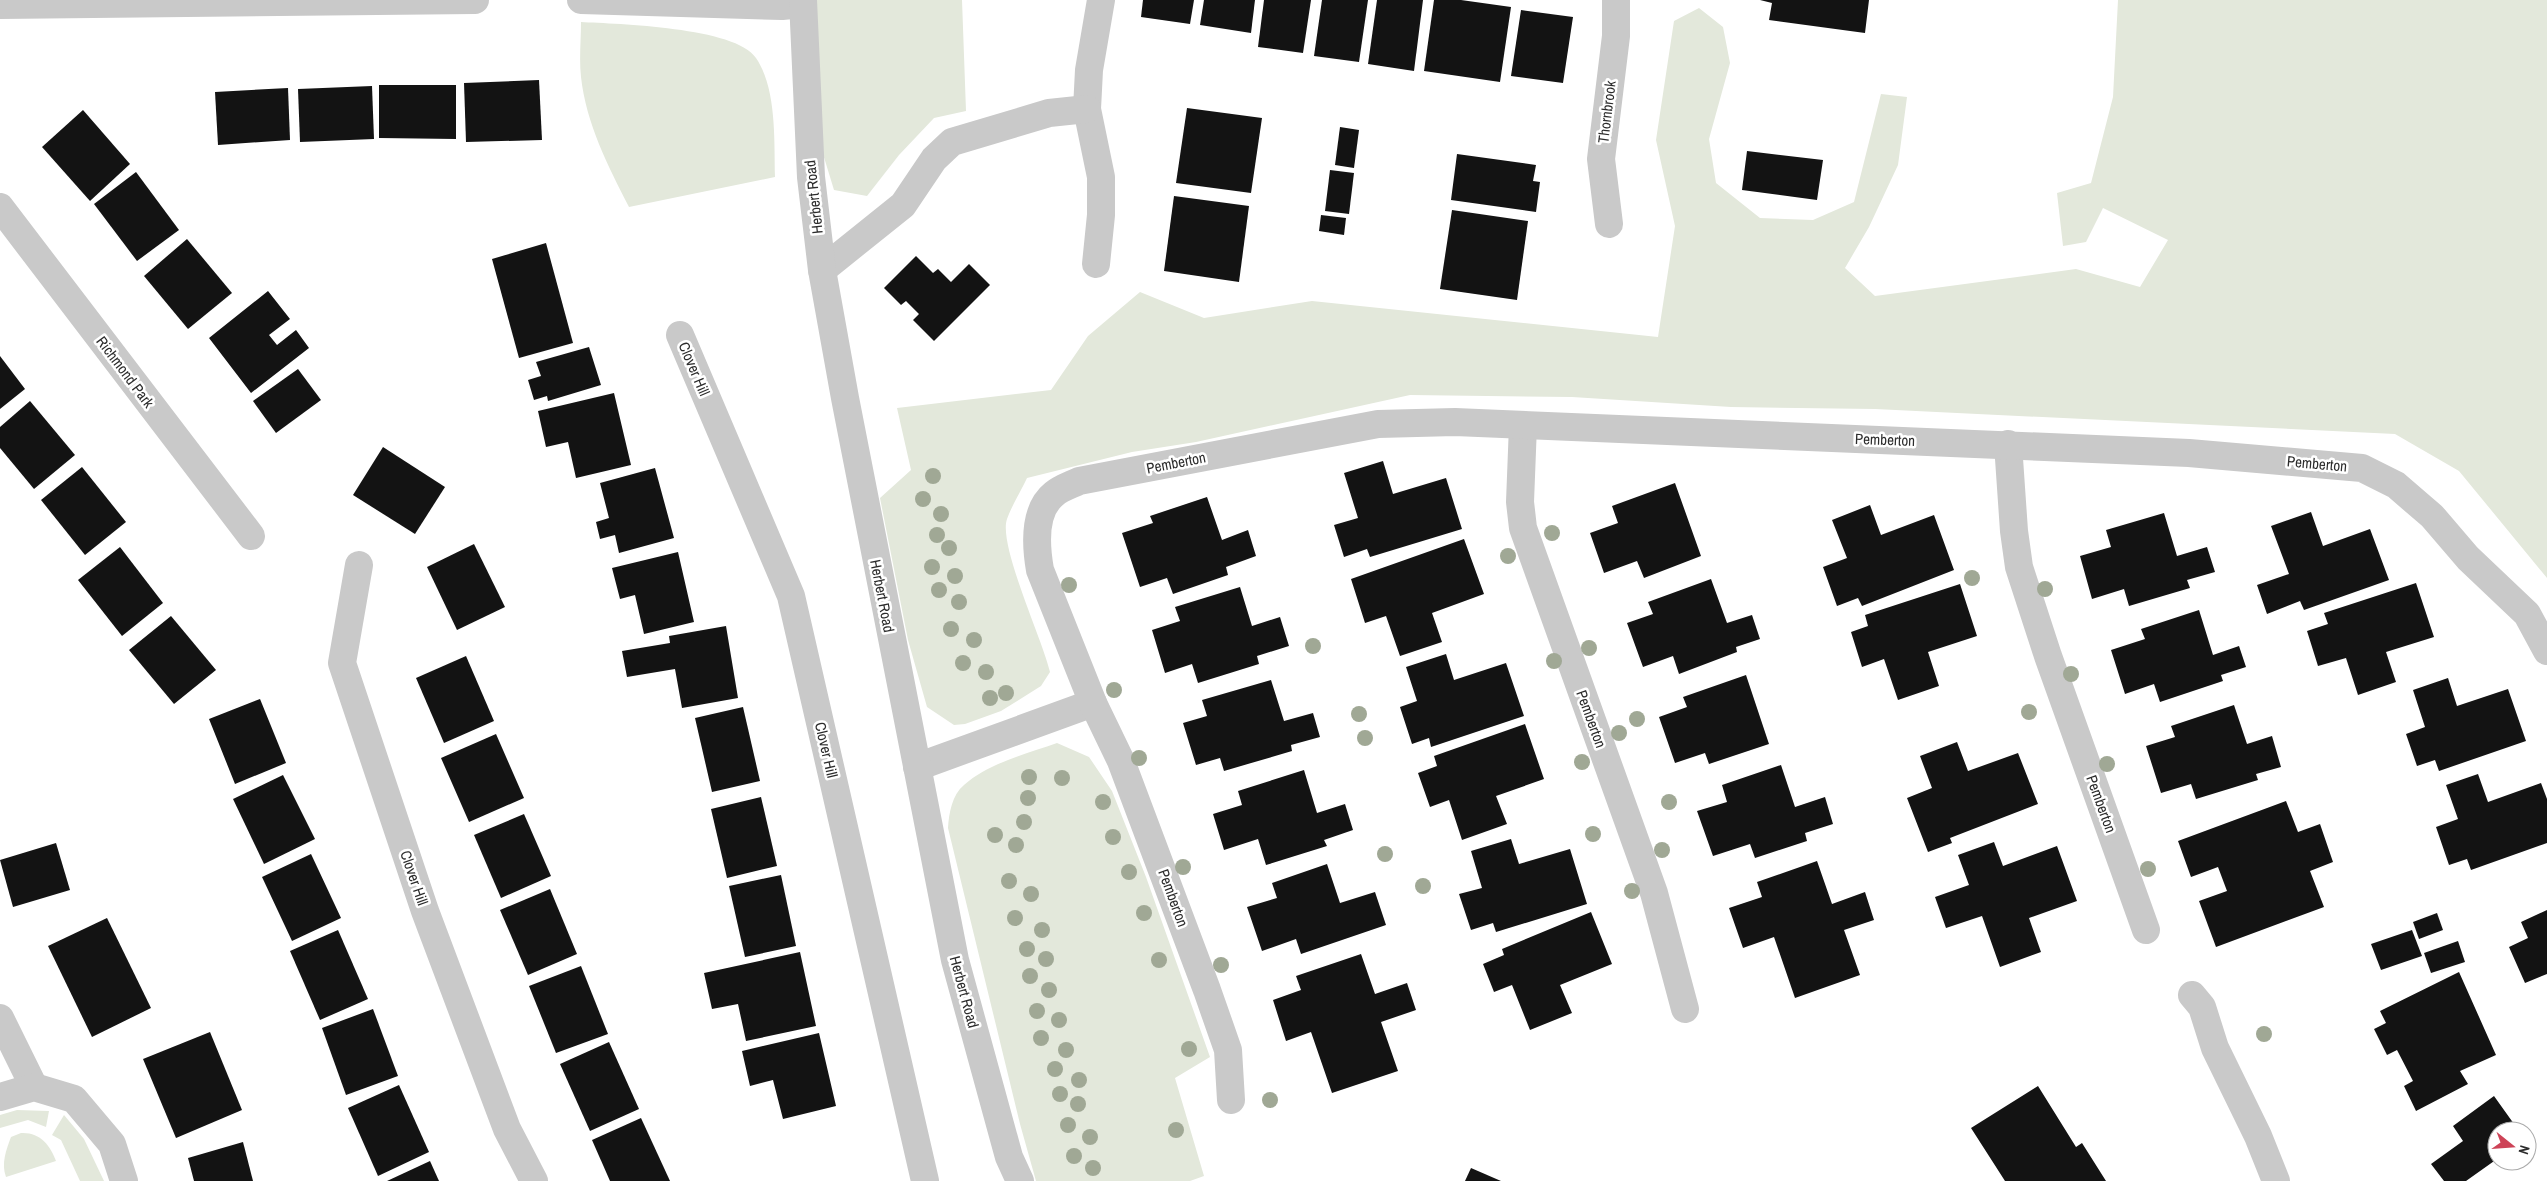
<svg xmlns="http://www.w3.org/2000/svg" width="2547" height="1181" font-family="'Archivo Narrow',sans-serif">
<rect width="100%" height="100%" fill="#fff"/>
<!-- green -->
<g fill="#e3e8db">
<polygon points="788,0 962,0 966,111 934,118 899,155 867,196 834,190 794,59"/>
<path d="M2118,0h429v578l-88,-107 -64,-37 -520,-25 -144,-2 -159,-10 -162,-2 -214,47 -64,10 -105,26c-6,13 -15,27 -20,41 -9,26 35,119 43,153l-9,14 -40,25 -36,13 -11,1 -27,-18 -19,-67 -28,-142 31,-28 -14,-62 154,-18 37,-54 52,-44 64,26 108,-17 346,36 17,-111 -19,-86 18,-119 25,-13 24,19 7,36 -21,76 7,44 44,35 53,2 41,-18 27,-108 26,3 -9,68 -29,62 -24,41 30,28 201,-27 64,18 28,-47 -65,-32 -17,34 -23,4 -6,-53 34,-10 22,-86z"/>
<path d="M581,22c36,2 155,5 175,36 21,31 18,83 19,119l-146,30c-21,-41 -43,-84 -48,-130 -2,-18 0,-37 0,-55z"/>
<path d="M1057,743l32,14 23,34 34,86 64,180 -35,21 29,98 -14,5h-154l-16,-57 -72,-296c1,-15 4,-33 16,-43 25,-22 62,-31 93,-42z"/>
<polygon points="17,1110 49,1111 46,1127 28,1120 0,1128 0,1115"/>
<polygon points="64,1115 84,1139 104,1181 80,1181 61,1140 52,1135"/>
<path d="M21,1133c19,-1 29,12 35,28l-50,16c-5,-13 0,-27 5,-40z"/>
</g>
<!-- building -->
<g fill="#131313">
<polygon points="1143,0 1194,0 1190,24 1141,17"/>
<polygon points="1204,0 1255,0 1251,33 1200,25"/>
<polygon points="1264,0 1311,0 1303,53 1258,47"/>
<polygon points="1322,0 1368,0 1359,62 1314,56"/>
<polygon points="1377,0 1423,0 1414,71 1368,64"/>
<polygon points="1434,0 1461,0 1511,7 1500,82 1424,71"/>
<polygon points="1760,0 1869,0 1865,33 1769,20 1772,3"/>
<polygon points="1521,10 1573,17 1563,83 1511,76"/>
<polygon points="539,80 542,140 466,142 464,83"/>
<polygon points="379,85 456,85 456,139 379,138"/>
<polygon points="372,86 374,139 300,142 298,89"/>
<polygon points="288,88 290,140 218,145 215,92"/>
<polygon points="1187,108 1262,118 1251,193 1176,183"/>
<polygon points="83,110 130,164 90,201 42,147"/>
<polygon points="1340,127 1359,130 1354,168 1335,165"/>
<polygon points="1747,151 1823,160 1817,200 1742,190"/>
<polygon points="1457,154 1536,165 1533,181 1540,182 1536,212 1451,200"/>
<polygon points="1330,170 1354,173 1349,214 1325,211"/>
<polygon points="136,172 179,230 137,261 94,204"/>
<polygon points="1174,196 1249,206 1239,282 1164,271"/>
<polygon points="1452,210 1528,221 1517,300 1440,289"/>
<polygon points="1321,215 1346,218 1344,235 1319,231"/>
<polygon points="187,239 232,293 188,329 144,276"/>
<polygon points="546,243 573,343 519,358 492,259"/>
<polygon points="916,256 933,273 938,269 951,282 969,264 990,285 934,341 913,320 919,314 906,301 901,305 884,288"/>
<polygon points="268,291 290,319 269,335 277,345 296,330 309,348 251,393 209,338"/>
<polygon points="589,347 601,385 548,401 547,396 534,400 528,380 541,376 536,362"/>
<polygon points="0,356 25,389 0,409"/>
<polygon points="298,369 321,400 276,433 253,401"/>
<polygon points="614,393 631,465 576,478 568,442 546,447 538,411"/>
<polygon points="30,401 75,455 34,489 0,448 0,427"/>
<polygon points="383,447 445,487 415,534 353,495"/>
<polygon points="1383,461 1393,494 1446,478 1462,529 1370,557 1367,549 1344,557 1334,525 1358,518 1344,473"/>
<polygon points="82,467 126,522 85,555 41,500"/>
<polygon points="655,468 674,538 619,553 615,535 600,539 596,522 609,518 600,483"/>
<polygon points="1675,483 1701,556 1644,578 1637,561 1604,573 1590,533 1618,523 1612,506"/>
<polygon points="1207,497 1222,540 1248,530 1256,556 1226,567 1228,575 1173,594 1167,578 1140,587 1122,533 1153,523 1150,516"/>
<polygon points="1870,505 1881,535 1934,515 1954,570 1862,606 1858,598 1837,606 1823,567 1847,558 1832,520"/>
<polygon points="2311,512 2323,546 2370,529 2389,580 2304,610 2300,601 2267,614 2257,585 2289,574 2271,526"/>
<polygon points="2164,513 2177,556 2207,547 2215,572 2187,580 2190,588 2129,606 2124,589 2092,599 2080,556 2111,547 2106,530"/>
<polygon points="1464,539 1484,594 1432,613 1442,642 1400,656 1386,616 1365,623 1351,579"/>
<polygon points="474,544 505,607 457,630 427,567"/>
<polygon points="120,547 163,603 122,636 78,580"/>
<polygon points="678,552 694,622 644,634 635,595 620,599 612,568"/>
<polygon points="1711,579 1727,623 1752,615 1760,639 1736,647 1737,652 1679,674 1673,656 1643,667 1627,623 1653,614 1648,602"/>
<polygon points="2416,583 2434,637 2386,652 2396,682 2358,695 2346,658 2318,666 2307,631 2328,624 2324,613"/>
<polygon points="1960,584 1977,636 1928,652 1939,686 1898,700 1884,659 1862,667 1851,632 1868,626 1865,615"/>
<polygon points="1240,587 1252,626 1280,617 1289,646 1257,656 1259,664 1198,683 1192,664 1165,673 1152,630 1180,621 1175,607"/>
<polygon points="2199,610 2213,655 2239,646 2246,667 2221,675 2223,681 2160,702 2154,684 2125,694 2111,650 2145,639 2141,629"/>
<polygon points="171,616 216,670 174,704 129,650"/>
<polygon points="726,626 738,698 682,708 675,669 627,677 622,651 670,643 669,636"/>
<polygon points="1446,654 1454,680 1506,663 1524,716 1431,747 1429,738 1412,744 1400,707 1417,701 1406,667"/>
<polygon points="466,656 494,721 444,743 416,678"/>
<polygon points="1746,675 1769,744 1709,764 1705,753 1675,763 1659,717 1687,707 1683,697"/>
<polygon points="2448,678 2457,706 2508,689 2526,741 2439,771 2435,760 2417,766 2406,734 2425,727 2413,690"/>
<polygon points="1271,680 1284,721 1313,713 1320,737 1291,745 1292,751 1224,771 1220,758 1196,765 1183,723 1207,716 1202,700"/>
<polygon points="260,699 286,763 235,784 209,719"/>
<polygon points="2234,705 2247,744 2272,736 2281,767 2256,774 2258,780 2196,799 2191,784 2161,793 2146,746 2175,737 2171,726"/>
<polygon points="743,707 760,781 712,792 695,718"/>
<polygon points="1525,724 1544,779 1496,796 1507,824 1462,840 1449,800 1430,807 1418,773 1437,766 1434,756"/>
<polygon points="496,734 524,798 469,822 441,758"/>
<polygon points="1957,742 1968,771 2018,753 2038,804 1950,838 1952,843 1928,852 1907,798 1932,788 1920,756"/>
<polygon points="1781,765 1795,807 1825,797 1833,824 1805,833 1807,841 1755,858 1750,844 1713,856 1697,811 1727,802 1722,785"/>
<polygon points="1304,770 1317,813 1345,804 1353,830 1324,840 1327,846 1266,865 1258,839 1224,850 1213,814 1242,805 1238,791"/>
<polygon points="2478,774 2488,802 2541,783 2547,799 2547,843 2471,870 2467,859 2449,865 2436,827 2458,819 2446,785"/>
<polygon points="283,775 315,839 264,864 233,799"/>
<polygon points="761,797 777,866 727,878 711,809"/>
<polygon points="2286,801 2298,832 2320,824 2333,862 2310,871 2324,907 2216,947 2199,901 2227,891 2218,867 2191,877 2178,841"/>
<polygon points="524,814 551,876 501,898 474,835"/>
<polygon points="1511,839 1519,864 1570,849 1587,904 1496,932 1493,923 1471,930 1459,894 1482,888 1471,851"/>
<polygon points="1994,842 2003,866 2057,846 2077,901 2029,918 2041,952 2000,967 1982,916 1946,928 1935,897 1969,885 1958,855"/>
<polygon points="56,843 70,890 13,907 0,860"/>
<polygon points="311,854 341,918 292,941 262,877"/>
<polygon points="1817,861 1832,904 1865,892 1874,920 1844,930 1860,975 1795,998 1774,937 1743,948 1729,908 1762,897 1757,882"/>
<polygon points="1327,864 1340,903 1375,892 1386,925 1301,954 1296,939 1262,951 1247,907 1277,898 1272,883"/>
<polygon points="781,875 796,946 745,957 729,886"/>
<polygon points="550,889 577,954 528,975 500,910"/>
<polygon points="2547,910 2547,974 2525,983 2509,947 2528,938 2521,922"/>
<polygon points="1591,912 1612,964 1560,985 1572,1013 1530,1030 1512,985 1494,992 1483,964 1504,955 1502,949"/>
<polygon points="2437,913 2443,930 2419,939 2413,922"/>
<polygon points="107,918 151,1008 92,1037 48,946"/>
<polygon points="338,930 368,999 320,1020 290,951"/>
<polygon points="2412,930 2422,956 2381,970 2371,944"/>
<polygon points="2458,941 2465,962 2431,973 2424,953"/>
<polygon points="800,952 816,1026 746,1041 738,1004 712,1009 704,973"/>
<polygon points="1361,954 1375,994 1407,983 1416,1010 1381,1022 1398,1071 1332,1093 1311,1032 1286,1041 1273,1000 1301,990 1296,976"/>
<polygon points="581,966 608,1034 556,1053 529,986"/>
<polygon points="2459,972 2496,1055 2460,1071 2468,1084 2416,1111 2404,1086 2413,1081 2397,1050 2387,1055 2374,1029 2386,1023 2380,1011"/>
<polygon points="373,1009 398,1076 346,1095 322,1028"/>
<polygon points="210,1032 242,1110 176,1138 143,1059"/>
<polygon points="819,1033 836,1106 783,1119 773,1080 750,1086 742,1051"/>
<polygon points="609,1042 639,1109 590,1131 560,1064"/>
<polygon points="399,1085 429,1152 378,1176 348,1108"/>
<polygon points="2038,1086 2076,1147 2082,1143 2106,1181 2005,1181 1971,1128"/>
<polygon points="2494,1096 2519,1131 2497,1131 2497,1159 2466,1181 2444,1181 2431,1164 2463,1141 2453,1126"/>
<polygon points="641,1118 670,1181 610,1181 592,1140"/>
<polygon points="243,1142 253,1181 194,1181 188,1158"/>
<polygon points="430,1161 439,1181 387,1181"/>
<polygon points="1471,1168 1501,1181 1465,1181"/>
</g>
<g fill="none" stroke-linecap="round" stroke-linejoin="round">
<!-- minor -->
<g stroke="#c9c9c9" stroke-width="28">
<polyline points="581,0 782,6 802,4"/>
<polyline points="0,5 475,0"/>
<polyline points="0,207 251,536"/>
<polyline points="1609,224 1601,159 1616,36 1616,0"/>
<polyline points="1096,264 1101,215 1101,177 1087,109 1089,70 1101,0"/>
<polyline points="822,270 903,205 934,159 952,142 1049,113 1087,109"/>
<polyline points="680,335 791,596 925,1181"/>
<polyline points="1523,425 1520,502 1523,528 1654,893 1685,1009"/>
<polyline points="2008,444 2014,531 2019,567 2048,656 2146,930"/>
<polyline points="359,565 342,663 425,911 507,1129 534,1181"/>
<polyline points="917,767 1093,703"/>
<polyline points="2192,995 2202,1007 2215,1048 2258,1136 2276,1181"/>
<polyline points="0,1018 34,1087"/>
<polyline points="0,1097 34,1087 74,1099 112,1144 124,1181"/>
<path d="M1231,1100l-3,-50 -21,-60 -86,-229 -28,-58 -53,-133c-4,-23 -7,-59 14,-76 7,-6 17,-9 25,-13l299,-57 77,-2 734,31 173,15 34,17 36,31 36,42 59,56 20,37"/>
</g>
<!-- tertiary -->
<polyline stroke="#c9c9c9" stroke-width="28" points="803,0 811,177 822,270 845,398 955,960 1009,1157 1020,1181"/>
</g>
<!-- trees -->
<g fill="#a0a895">
<circle cx="933" cy="476" r="8"/>
<circle cx="923" cy="499" r="8"/>
<circle cx="941" cy="514" r="8"/>
<circle cx="1552" cy="533" r="8"/>
<circle cx="937" cy="535" r="8"/>
<circle cx="949" cy="548" r="8"/>
<circle cx="1508" cy="556" r="8"/>
<circle cx="932" cy="567" r="8"/>
<circle cx="955" cy="576" r="8"/>
<circle cx="1972" cy="578" r="8"/>
<circle cx="1069" cy="585" r="8"/>
<circle cx="2045" cy="589" r="8"/>
<circle cx="939" cy="590" r="8"/>
<circle cx="959" cy="602" r="8"/>
<circle cx="951" cy="629" r="8"/>
<circle cx="974" cy="640" r="8"/>
<circle cx="1313" cy="646" r="8"/>
<circle cx="1589" cy="648" r="8"/>
<circle cx="1554" cy="661" r="8"/>
<circle cx="963" cy="663" r="8"/>
<circle cx="986" cy="672" r="8"/>
<circle cx="2071" cy="674" r="8"/>
<circle cx="1114" cy="690" r="8"/>
<circle cx="1006" cy="693" r="8"/>
<circle cx="990" cy="698" r="8"/>
<circle cx="2029" cy="712" r="8"/>
<circle cx="1359" cy="714" r="8"/>
<circle cx="1637" cy="719" r="8"/>
<circle cx="1619" cy="733" r="8"/>
<circle cx="1365" cy="738" r="8"/>
<circle cx="1139" cy="758" r="8"/>
<circle cx="1582" cy="762" r="8"/>
<circle cx="2107" cy="764" r="8"/>
<circle cx="1029" cy="777" r="8"/>
<circle cx="1062" cy="778" r="8"/>
<circle cx="1028" cy="798" r="8"/>
<circle cx="1103" cy="802" r="8"/>
<circle cx="1669" cy="802" r="8"/>
<circle cx="1024" cy="822" r="8"/>
<circle cx="1593" cy="834" r="8"/>
<circle cx="995" cy="835" r="8"/>
<circle cx="1113" cy="837" r="8"/>
<circle cx="1016" cy="845" r="8"/>
<circle cx="1662" cy="850" r="8"/>
<circle cx="1385" cy="854" r="8"/>
<circle cx="1183" cy="867" r="8"/>
<circle cx="2148" cy="869" r="8"/>
<circle cx="1129" cy="872" r="8"/>
<circle cx="1009" cy="881" r="8"/>
<circle cx="1423" cy="886" r="8"/>
<circle cx="1632" cy="891" r="8"/>
<circle cx="1031" cy="894" r="8"/>
<circle cx="1144" cy="913" r="8"/>
<circle cx="1015" cy="918" r="8"/>
<circle cx="1042" cy="930" r="8"/>
<circle cx="1027" cy="949" r="8"/>
<circle cx="1046" cy="959" r="8"/>
<circle cx="1159" cy="960" r="8"/>
<circle cx="1221" cy="965" r="8"/>
<circle cx="1030" cy="976" r="8"/>
<circle cx="1049" cy="990" r="8"/>
<circle cx="1037" cy="1011" r="8"/>
<circle cx="1059" cy="1020" r="8"/>
<circle cx="2264" cy="1034" r="8"/>
<circle cx="1041" cy="1038" r="8"/>
<circle cx="1189" cy="1049" r="8"/>
<circle cx="1066" cy="1050" r="8"/>
<circle cx="1055" cy="1069" r="8"/>
<circle cx="1079" cy="1080" r="8"/>
<circle cx="1060" cy="1094" r="8"/>
<circle cx="1270" cy="1100" r="8"/>
<circle cx="1078" cy="1104" r="8"/>
<circle cx="1068" cy="1125" r="8"/>
<circle cx="1176" cy="1130" r="8"/>
<circle cx="1090" cy="1137" r="8"/>
<circle cx="1074" cy="1156" r="8"/>
<circle cx="1093" cy="1168" r="8"/>
</g>
<g text-anchor="middle" stroke-width="5" stroke-linejoin="round" paint-order="stroke">
<!-- street labels -->
<g font-size="15" fill="#2c2c2c" stroke="#fff">
<text transform="translate(1607 112) rotate(-83)" y="5">Thornbrook</text>
<text transform="translate(814 197) rotate(-96)" y="5">Herbert Road</text>
<text transform="translate(694 369) rotate(67)" y="5">Clover Hill</text>
<text transform="translate(125 372) rotate(53)" y="5">Richmond Park</text>
<text transform="translate(1885 440) rotate(2)" y="5">Pemberton</text>
<text transform="translate(1176 463) rotate(-11)" y="5">Pemberton</text>
<text transform="translate(2317 464) rotate(5)" y="5">Pemberton</text>
<text transform="translate(882 596) rotate(79)" y="5">Herbert Road</text>
<text transform="translate(1591 719) rotate(70)" y="5">Pemberton</text>
<text transform="translate(826 750) rotate(77)" y="5">Clover Hill</text>
<text transform="translate(2101 804) rotate(70)" y="5">Pemberton</text>
<text transform="translate(414 878) rotate(71)" y="5">Clover Hill</text>
<text transform="translate(1173 898) rotate(70)" y="5">Pemberton</text>
<text transform="translate(964 992) rotate(75)" y="5">Herbert Road</text>
</g>
</g>
<!-- north arrow -->
<g transform="translate(2512 1146) rotate(107)"><circle r="24" fill="#ffffff" stroke="#ababab"/>
<path d="M0-4L9 19L0 12L-9 19Z" fill="#cd4357"/>
<text y="-8" font-size="14" font-weight="bold" text-anchor="middle" fill="#2c2c2c">N</text>
</g>
</svg>
